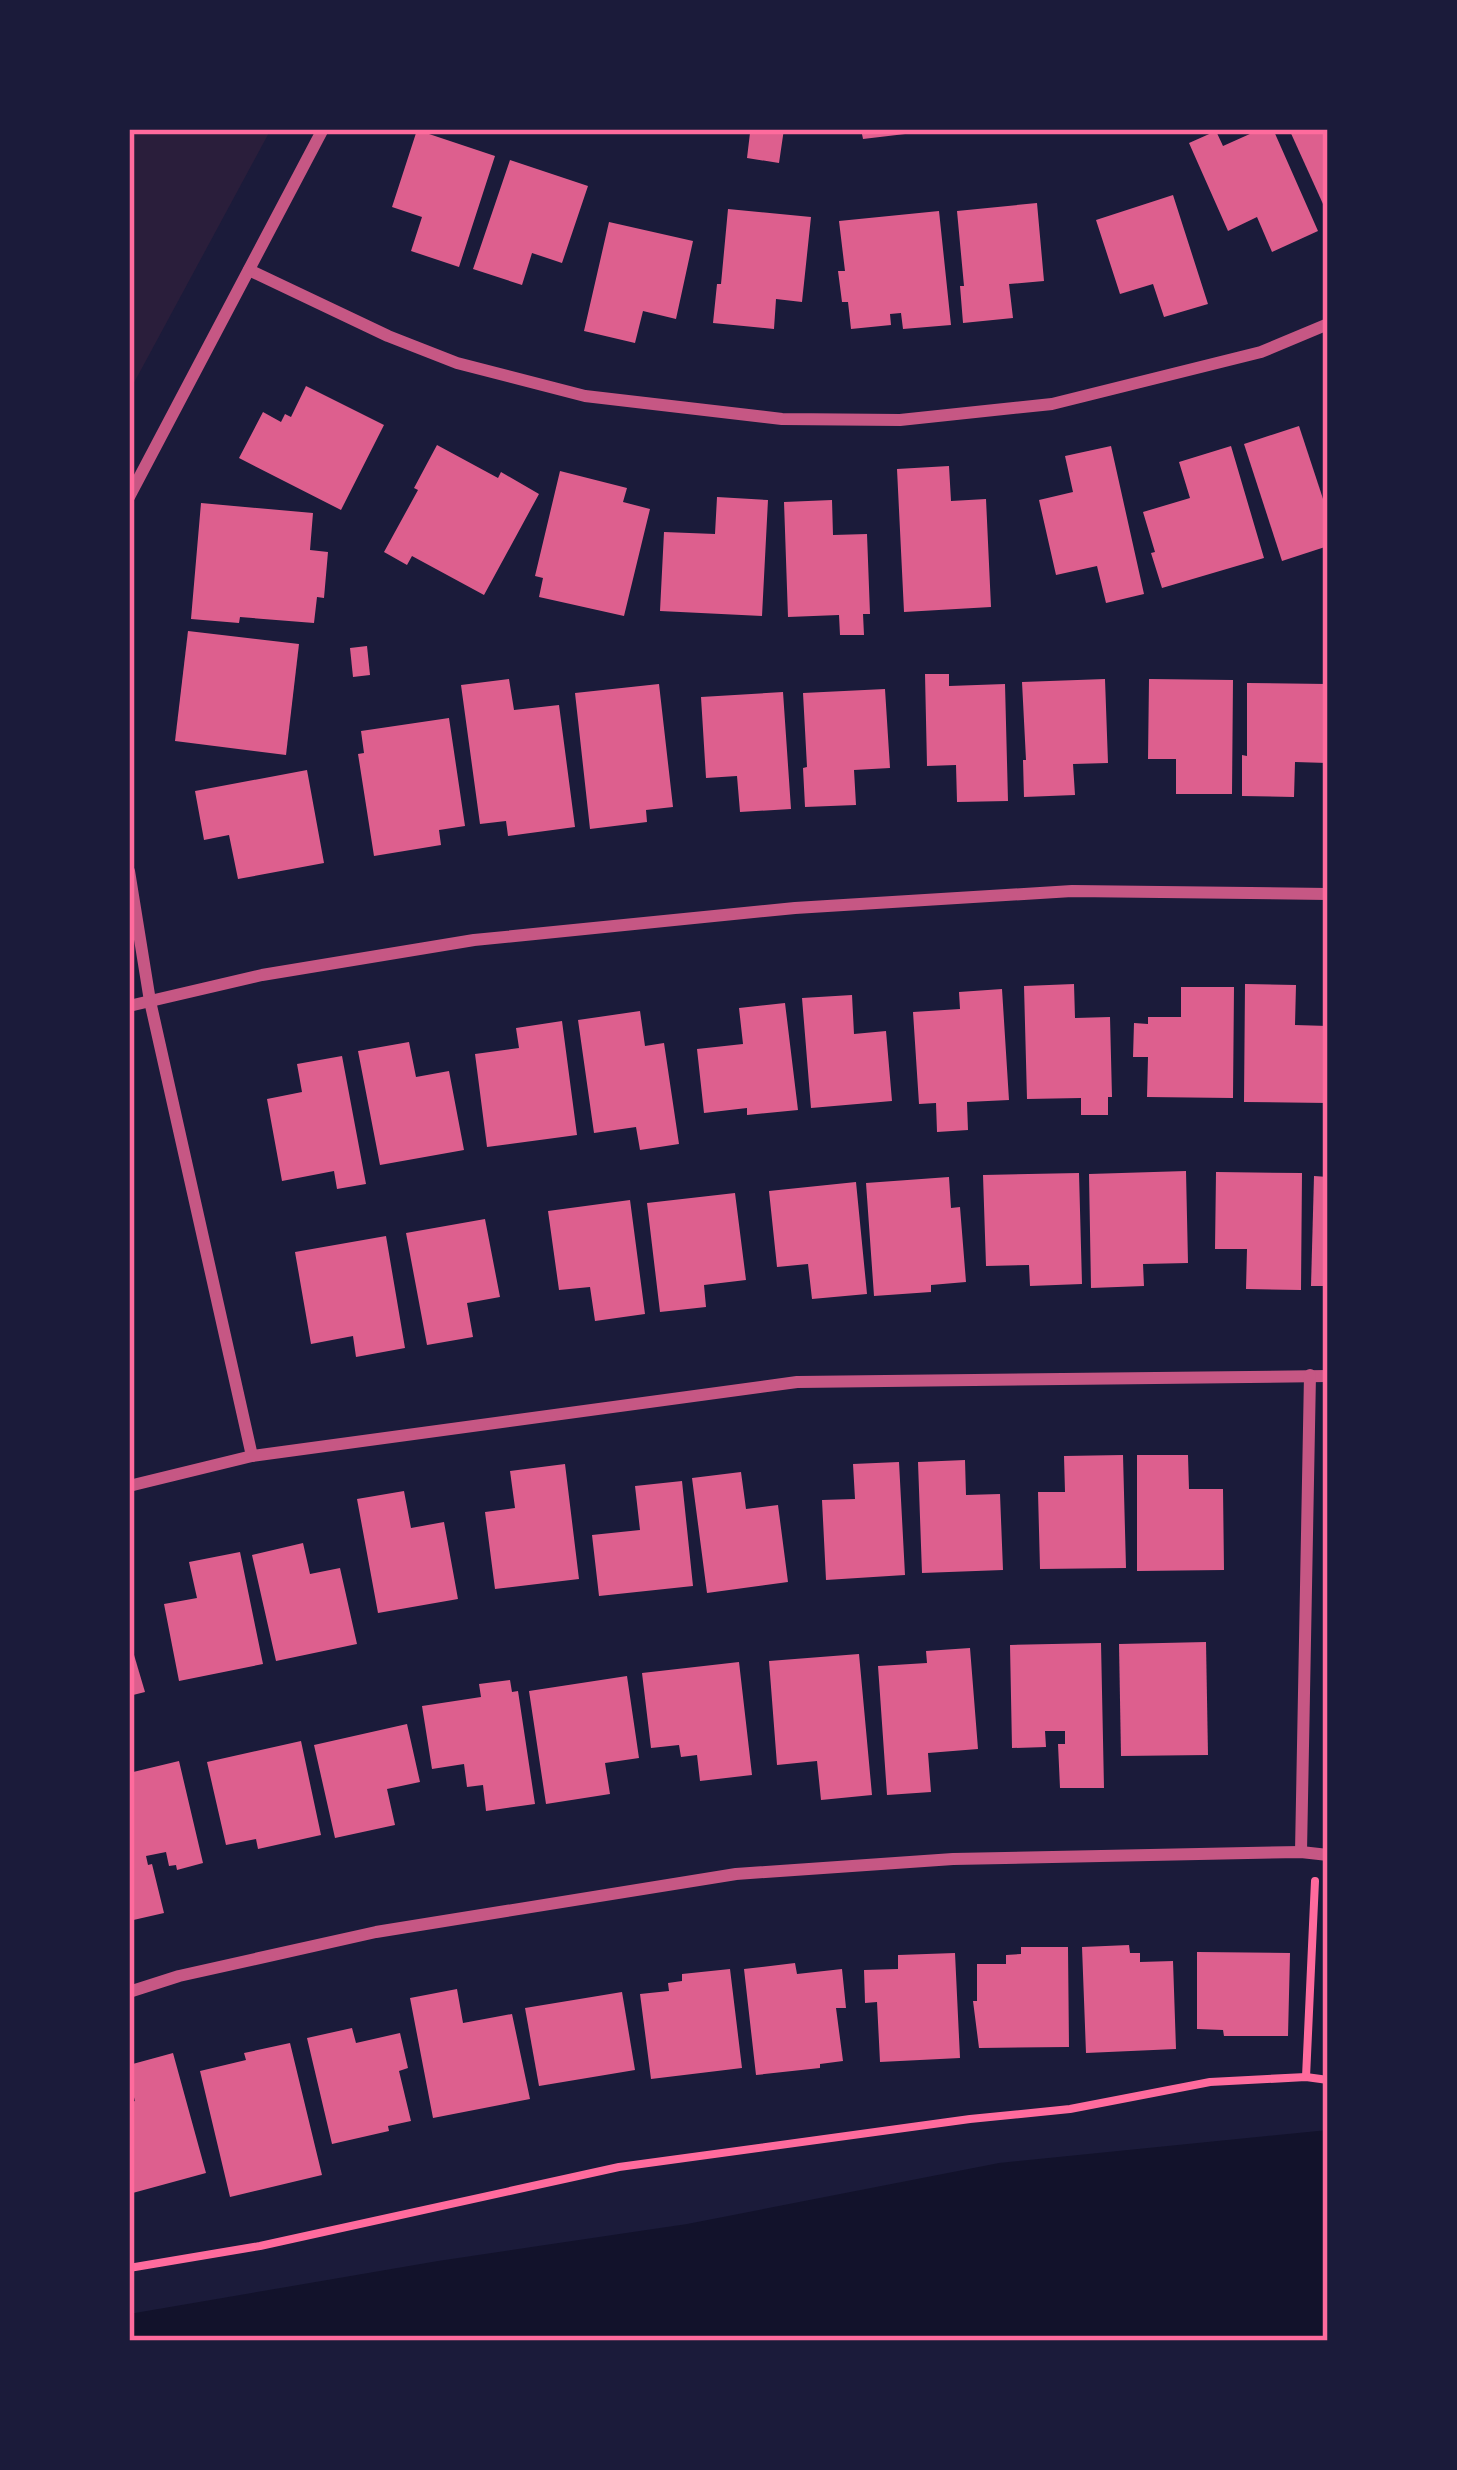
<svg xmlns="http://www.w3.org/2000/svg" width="1457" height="2470" font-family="Literata,serif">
<rect width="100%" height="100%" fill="#1b1b3a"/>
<!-- green -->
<polygon fill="#2a1e3b" points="129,129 271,129 129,392"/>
<!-- water -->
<polygon fill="#12122b" points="1328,2130 1328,2341 129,2341 129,2314 438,2261 687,2224 999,2163"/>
<!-- building -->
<g fill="#dd5f8e">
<polygon points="742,129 784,129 779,163 747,158 750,133 742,131"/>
<polygon points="861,129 921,129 922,132 863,139"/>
<polygon points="1261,129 1273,129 1318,231 1272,252 1257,217 1228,231 1189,143 1216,131 1223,146"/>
<polygon points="1289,129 1328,129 1328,215"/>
<polygon points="417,130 495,156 459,267 411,251 422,217 392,207"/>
<polygon points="510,160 588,186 562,263 532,253 522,285 473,269"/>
<polygon points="1173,195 1208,304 1164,317 1153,284 1120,294 1096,220"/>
<polygon points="1037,203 1044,281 1009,284 1013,318 963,323 960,286 964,286 957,211"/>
<polygon points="728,209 811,217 802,302 776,299 774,329 713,323 717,284 721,284"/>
<polygon points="939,211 951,325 903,329 901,313 890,314 891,325 851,329 848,302 842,302 838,271 845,271 839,221"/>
<polygon points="609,222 693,241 676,319 643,311 635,343 584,331"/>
<polygon points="306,386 384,425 341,510 239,458 263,412 281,422 285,414 291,417"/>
<polygon points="1299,426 1328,514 1328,546 1282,561 1244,444"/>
<polygon points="437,445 498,478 501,472 539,494 484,595 412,556 407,565 384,552 418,490 414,488"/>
<polygon points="1111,446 1144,594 1106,603 1097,566 1056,575 1039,500 1073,492 1065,456"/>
<polygon points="1231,446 1264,558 1162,588 1151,553 1155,552 1143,512 1190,498 1179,462"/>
<polygon points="949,466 951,501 986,499 991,607 904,612 897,469"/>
<polygon points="560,471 627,488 623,502 650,509 624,616 539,597 543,578 535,576"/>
<polygon points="717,497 768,500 762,616 660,611 664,532 715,534"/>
<polygon points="832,500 833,535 867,534 870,614 863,614 864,635 840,635 839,615 788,617 784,502"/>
<polygon points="201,503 313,513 310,550 328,552 324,598 317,597 314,623 240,617 239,623 191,619"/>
<polygon points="188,631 299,644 286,755 175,741"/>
<polygon points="367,646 370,675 353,677 350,648"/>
<polygon points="925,674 949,674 949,686 1005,684 1008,801 957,802 956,765 927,766"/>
<polygon points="509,679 514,710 559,705 575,827 508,836 506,821 480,824 461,685"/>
<polygon points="1105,679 1108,763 1073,764 1075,795 1024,797 1023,760 1026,760 1022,682"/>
<polygon points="1149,679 1233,680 1232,794 1176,794 1176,759 1148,759"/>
<polygon points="1247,683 1327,684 1327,763 1295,762 1294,797 1242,796 1242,755 1247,756"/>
<polygon points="659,684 673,807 646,810 647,822 590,829 575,693"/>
<polygon points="885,689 890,768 854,770 856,805 805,807 803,768 807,767 803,693"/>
<polygon points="783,692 791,809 740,812 737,776 706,778 701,697"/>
<polygon points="449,718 465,826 439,830 441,845 374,856 358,754 364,753 361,731"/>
<polygon points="307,770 324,863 238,879 229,835 204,840 195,791"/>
<polygon points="1074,984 1075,1018 1110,1017 1112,1097 1108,1097 1108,1115 1081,1115 1081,1098 1027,1099 1024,986"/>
<polygon points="1245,984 1296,985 1295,1025 1328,1026 1328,1103 1244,1102"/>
<polygon points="1181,987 1234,987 1233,1098 1147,1097 1148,1057 1133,1057 1134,1023 1148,1024 1148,1017 1181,1017"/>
<polygon points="1002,989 1009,1100 967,1102 968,1130 937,1132 936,1103 919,1104 913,1012 960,1009 959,992"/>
<polygon points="852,995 854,1034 886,1031 892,1101 811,1108 802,998"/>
<polygon points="785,1003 798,1110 747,1115 747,1108 704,1113 697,1049 743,1044 739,1008"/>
<polygon points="640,1011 645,1046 664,1043 679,1144 640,1150 636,1127 594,1133 578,1020"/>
<polygon points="562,1021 577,1135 487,1147 475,1054 519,1048 516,1028"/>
<polygon points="409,1042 416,1077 449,1071 464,1150 380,1165 358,1051"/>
<polygon points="342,1056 366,1184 337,1189 334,1171 282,1181 267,1099 302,1092 297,1064"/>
<polygon points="1186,1171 1188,1263 1143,1264 1144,1286 1091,1288 1089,1174"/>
<polygon points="1216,1172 1302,1173 1301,1290 1246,1289 1247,1249 1215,1249"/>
<polygon points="1079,1173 1082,1284 1030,1286 1029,1265 986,1266 983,1175"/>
<polygon points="1314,1176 1328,1177 1328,1286 1311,1286"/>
<polygon points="949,1177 951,1208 960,1207 966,1282 931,1285 931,1292 874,1296 866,1183"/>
<polygon points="856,1182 867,1294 812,1299 808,1264 777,1267 769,1191"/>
<polygon points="735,1193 746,1280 704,1285 706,1307 660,1312 647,1203"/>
<polygon points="630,1200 645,1314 595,1321 590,1287 559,1290 548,1211"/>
<polygon points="485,1219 500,1297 467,1303 473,1337 427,1345 406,1233"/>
<polygon points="386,1236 405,1348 356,1357 353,1336 311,1344 295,1252"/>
<polygon points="1123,1455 1126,1568 1040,1569 1038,1492 1065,1492 1064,1456"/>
<polygon points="1137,1455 1188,1455 1189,1489 1223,1489 1224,1570 1137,1571"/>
<polygon points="965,1460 966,1495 1000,1494 1003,1570 922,1573 918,1462"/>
<polygon points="899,1462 905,1575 826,1580 822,1500 855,1499 853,1464"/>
<polygon points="565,1464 579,1579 495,1589 485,1512 515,1508 510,1471"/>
<polygon points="741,1472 746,1509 778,1505 788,1582 707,1593 692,1478"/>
<polygon points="682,1481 693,1586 599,1596 592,1535 640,1530 635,1486"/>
<polygon points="404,1491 411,1528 444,1522 458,1599 378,1613 357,1499"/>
<polygon points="303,1543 310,1574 340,1568 357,1644 276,1661 252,1555"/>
<polygon points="240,1552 263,1664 179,1681 164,1604 197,1598 189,1562"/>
<polygon points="129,1638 145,1692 129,1696"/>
<polygon points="1206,1642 1208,1755 1121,1756 1119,1644"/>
<polygon points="1101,1643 1104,1788 1060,1788 1058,1744 1065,1744 1065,1731 1045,1731 1046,1747 1012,1748 1010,1645"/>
<polygon points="970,1648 978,1749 928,1753 931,1792 887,1795 878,1666 927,1663 926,1651"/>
<polygon points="859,1654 872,1795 821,1800 817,1761 777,1765 769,1661"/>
<polygon points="739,1662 752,1775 700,1781 697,1755 681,1757 679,1745 651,1748 642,1673"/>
<polygon points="627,1676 639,1758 605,1763 610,1794 546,1804 529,1691"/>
<polygon points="510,1680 512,1692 518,1691 535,1804 486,1811 483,1785 467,1787 464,1764 432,1769 422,1706 481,1697 479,1684"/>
<polygon points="407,1724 420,1782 387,1789 395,1825 335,1838 314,1745"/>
<polygon points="301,1741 321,1835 258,1849 256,1839 226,1845 207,1762"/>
<polygon points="179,1761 203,1863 177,1870 176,1865 169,1866 166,1852 146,1856 148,1865 152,1864 164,1913 129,1921 129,1773"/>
<polygon points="1129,1945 1130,1953 1140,1953 1140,1962 1173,1961 1176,2049 1086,2053 1082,1947"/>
<polygon points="1021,1947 1068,1947 1069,2047 979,2048 973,2001 977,2001 977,1964 1006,1964 1006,1955 1021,1954"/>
<polygon points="1197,1952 1290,1953 1288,2036 1224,2036 1223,2030 1197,2029"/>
<polygon points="955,1953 960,2058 880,2062 877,2002 865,2003 864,1970 898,1969 898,1955"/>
<polygon points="795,1963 797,1974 842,1969 846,2008 836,2008 843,2061 820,2064 820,2068 756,2075 744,1969"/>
<polygon points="730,1969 742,2068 651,2079 640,1994 669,1991 668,1983 682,1981 682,1974"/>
<polygon points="457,1989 463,2023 512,2014 530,2099 433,2118 410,1998"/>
<polygon points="622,1992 635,2070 539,2086 525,2008"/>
<polygon points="352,2028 356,2043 400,2033 408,2068 399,2071 411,2121 388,2126 389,2131 332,2144 307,2038"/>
<polygon points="290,2043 322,2175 230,2197 200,2071 246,2060 244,2053"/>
<polygon points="173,2053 206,2173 129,2194 129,2103 135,2101 129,2078 129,2065"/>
</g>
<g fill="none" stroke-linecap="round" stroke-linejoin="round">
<!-- path -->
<g stroke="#ff6b9d" stroke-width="8">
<polyline points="1306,2077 1315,1881"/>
<polyline points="129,2268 260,2246 619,2167 970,2119 1070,2109 1210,2082 1306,2077 1328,2080"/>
</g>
<!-- minor -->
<g stroke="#c65784" stroke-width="12">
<polyline points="249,270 388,336 457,363 585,396 782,419 900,420 1052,404 1261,352 1328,324"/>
<polyline points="129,497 323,129"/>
<polyline points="129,871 150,1001 252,1456"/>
<polyline points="129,1006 262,975 474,940 795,908 1072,891 1328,894"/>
<polyline points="129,1486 252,1456 797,1382 1328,1376"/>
<polyline points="1301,1852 1310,1375"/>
<polyline points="129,1992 179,1976 376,1932 736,1874 953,1859 1301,1852 1328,1855"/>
</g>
</g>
<!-- border -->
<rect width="1457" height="2470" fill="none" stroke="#1b1b3a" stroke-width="264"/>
<rect x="132" y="132" width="1193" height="2206" fill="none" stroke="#ff6b9d" stroke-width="4.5"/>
</svg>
